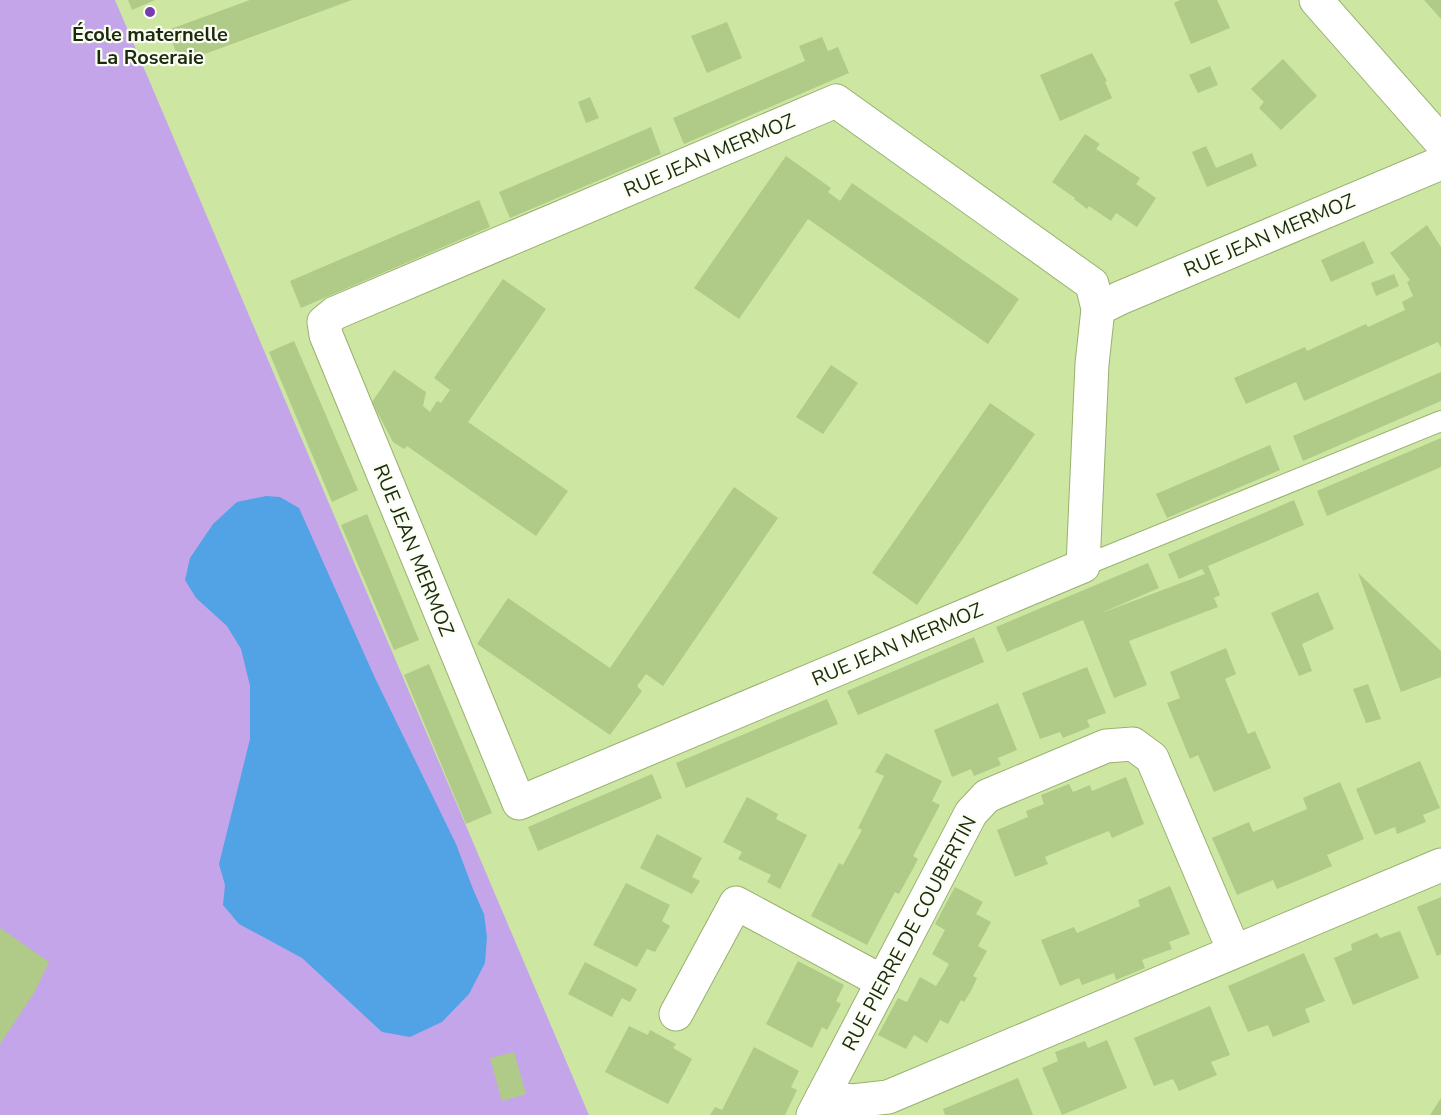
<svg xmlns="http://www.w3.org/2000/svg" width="1441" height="1115" font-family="'Nunito Sans',sans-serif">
<rect width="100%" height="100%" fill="#cde7a3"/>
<!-- green -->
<polygon fill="#c5a5ea" points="0,0 115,0 589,1115 0,1115"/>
<!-- water -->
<polygon fill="#51a3e5" points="266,496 280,497 299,508 375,678 456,844 473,889 484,914 487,937 485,963 469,994 442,1022 410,1037 382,1032 302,958 239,924 223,905 225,885 219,864 250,739 250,686 241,649 227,626 196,598 185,580 190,558 213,524 237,502"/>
<!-- building -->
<g fill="#b0ca87">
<polygon points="128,0 155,0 132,10"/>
<polygon points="250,0 352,0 180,63 168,30"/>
<polygon points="1180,0 1217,0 1230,28 1191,44 1174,3"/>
<polygon points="1424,0 1441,0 1441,19"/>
<polygon points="727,22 742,58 707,73 691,36"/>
<polygon points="822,37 828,51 838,47 849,73 684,144 673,118 805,61 799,46"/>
<polygon points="1092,53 1107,81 1105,82 1112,98 1060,121 1040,75"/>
<polygon points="1283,59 1317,96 1281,130 1259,108 1264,102 1251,89"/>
<polygon points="1210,66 1218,85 1198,93 1189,75"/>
<polygon points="590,97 599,118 586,123 578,102"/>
<polygon points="651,127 661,154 510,218 499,192"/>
<polygon points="1085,134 1100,144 1096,149 1140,178 1136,184 1156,198 1137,227 1116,213 1111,221 1089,206 1087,209 1074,199 1075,198 1052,182"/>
<polygon points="1206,146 1216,168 1252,153 1257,166 1207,187 1192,152"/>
<polygon points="786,156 831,188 828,192 840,201 852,183 1019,299 988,344 808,219 739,319 694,288"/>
<polygon points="479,200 490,227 301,308 290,281"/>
<polygon points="1427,225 1441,247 1441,348 1438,342 1304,401 1296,382 1246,404 1234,378 1305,347 1307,351 1366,324 1368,327 1405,310 1402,302 1413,296 1407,282 1410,280 1390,253"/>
<polygon points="1364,241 1374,263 1331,282 1321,260"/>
<polygon points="1394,274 1399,286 1376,296 1371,283"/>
<polygon points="503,279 546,309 468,422 568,491 536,536 407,446 404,449 393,442 372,402 394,370 426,392 423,406 430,412 437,401 441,403 450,390 434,378"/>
<polygon points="294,341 358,490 332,502 269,352"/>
<polygon points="831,365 858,383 823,434 796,417"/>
<polygon points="1441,372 1441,401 1303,461 1293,436"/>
<polygon points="990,403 1035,434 917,605 872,573"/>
<polygon points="1441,438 1441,467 1327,516 1317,491"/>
<polygon points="1270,445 1280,470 1167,518 1156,494"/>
<polygon points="734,487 778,518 663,686 646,674 637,686 642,691 610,735 477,644 508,598 610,668"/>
<polygon points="1294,500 1304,525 1208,566 1220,595 1214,598 1218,607 1129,641 1147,685 1114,698 1083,620 1007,652 996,627 1148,563 1159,588 1099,614 1205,574 1202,569 1179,579 1168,554"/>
<polygon points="367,514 419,640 394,650 341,525"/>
<polygon points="1358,573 1441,651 1441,677 1401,692"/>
<polygon points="1318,592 1334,629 1302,644 1312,671 1299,676 1271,613"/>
<polygon points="974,637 984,662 858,715 847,691"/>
<polygon points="1226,648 1236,674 1225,679 1248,734 1255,731 1271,768 1214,792 1198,755 1190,759 1167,703 1180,698 1170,672"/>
<polygon points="429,664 492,813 466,824 404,675"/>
<polygon points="1087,667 1106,713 1087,720 1090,727 1063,738 1060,732 1040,739 1022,693"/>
<polygon points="1368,684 1381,719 1366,723 1353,689"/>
<polygon points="827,699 838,724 686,788 676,763"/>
<polygon points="998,703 1017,750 998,758 1001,765 974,776 971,769 952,777 934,730"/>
<polygon points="886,753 942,781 932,801 940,805 913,856 918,859 915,865 899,894 895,892 867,945 811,916 839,863 843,865 862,830 858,828 884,776 875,772"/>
<polygon points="1420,761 1440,808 1423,815 1426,822 1397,834 1395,827 1375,835 1356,789"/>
<polygon points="652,774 662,798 538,851 528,827"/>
<polygon points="1126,777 1144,824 1112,838 1109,831 1076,844 1045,857 1048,864 1015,877 997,830 1028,817 1026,811 1044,804 1041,795 1069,784 1073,792 1090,785 1092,791"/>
<polygon points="1340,782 1364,839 1327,855 1332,866 1323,870 1277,889 1273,880 1237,895 1212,838 1249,822 1253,832 1307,809 1303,798"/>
<polygon points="747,797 778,814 776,819 807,835 780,889 767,882 771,875 738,859 742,852 723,842"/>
<polygon points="657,834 702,858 692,877 700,881 692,894 640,868"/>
<polygon points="626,883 670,905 662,921 670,926 655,952 647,949 637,967 593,945"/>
<polygon points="1170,886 1190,934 1169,942 1172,949 1142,960 1145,968 1116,980 1114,973 1082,985 1079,978 1060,986 1041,940 1074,927 1077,933 1108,920 1140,906 1138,900"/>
<polygon points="955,887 983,902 976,914 991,922 978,946 987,951 973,976 977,978 972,989 964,1002 961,1000 948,1024 940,1020 927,1043 914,1035 906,1049 878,1035 898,998 907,1002 920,977 936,986 943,975 949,964 932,954 945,930 935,924"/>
<polygon points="1441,897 1441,954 1437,956 1417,907"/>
<polygon points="0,928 49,962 34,993 0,1044"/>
<polygon points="1400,931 1419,978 1353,1005 1334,958 1352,950 1351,944 1377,933 1380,938"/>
<polygon points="1304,953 1325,1001 1305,1009 1310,1022 1273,1037 1268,1025 1248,1032 1228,986"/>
<polygon points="798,961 844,985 836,1001 841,1004 827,1030 822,1027 812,1048 766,1024"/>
<polygon points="585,962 637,989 630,1002 622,998 612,1017 568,994"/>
<polygon points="1210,1006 1230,1055 1211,1062 1217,1075 1179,1091 1173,1079 1154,1086 1134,1038"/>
<polygon points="629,1026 648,1035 650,1030 676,1044 673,1048 692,1059 668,1104 605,1072"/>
<polygon points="1107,1040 1127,1088 1062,1115 1042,1068 1058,1061 1055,1052 1085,1041 1088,1048"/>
<polygon points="754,1047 799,1071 791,1087 797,1090 785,1115 710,1115 715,1107 722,1110"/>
<polygon points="514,1052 526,1094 502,1101 490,1058"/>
<polygon points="1018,1078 1033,1115 945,1115 943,1109"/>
<polygon points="1441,1098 1441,1115 1430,1115"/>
</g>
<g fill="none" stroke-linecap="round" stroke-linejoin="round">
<defs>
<polyline id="lane" points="1083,566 1441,421"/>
<g id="street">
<polygon points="836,101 1092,284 1098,309 1092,364 1083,566 519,803 326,335 324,322 335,313"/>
<polyline points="1098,309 1120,298 1441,163"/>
<polyline points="676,1014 736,903 883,982"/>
<polyline points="822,1098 853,1101 888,1097 1441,865"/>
<polyline points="813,1115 971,813 987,796 1106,746 1133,744 1152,758 1234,951"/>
</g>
<polyline id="secondary" points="1316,0 1441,142"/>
</defs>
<!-- lane casing -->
<use href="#lane" stroke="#98b16f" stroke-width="22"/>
<!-- street casing -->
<use href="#street" stroke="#98b16f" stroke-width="35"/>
<!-- secondary casing -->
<use href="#secondary" stroke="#98b16f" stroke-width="35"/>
<!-- lane -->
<use href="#lane" stroke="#fff" stroke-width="20"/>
<!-- street -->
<use href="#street" stroke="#fff" stroke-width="33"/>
<!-- secondary -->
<use href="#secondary" stroke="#fff" stroke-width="33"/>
</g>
<!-- markers -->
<circle fill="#7a3bb0" stroke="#f9fff2" stroke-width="2" cx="150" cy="12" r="6"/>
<g text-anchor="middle" stroke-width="4.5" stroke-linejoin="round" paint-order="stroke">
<!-- poi labels -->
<g font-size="20" font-weight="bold" fill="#1f290e" stroke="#f9fff2">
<text x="150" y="41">École maternelle<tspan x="150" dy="23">La Roseraie</tspan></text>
</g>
<!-- street labels -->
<g font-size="20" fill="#1f290e" stroke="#f9fff2">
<text transform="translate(709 155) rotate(-23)" y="7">RUE JEAN MERMOZ</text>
<text transform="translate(1269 235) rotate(-23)" y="7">RUE JEAN MERMOZ</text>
<text transform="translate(414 550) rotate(68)" y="7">RUE JEAN MERMOZ</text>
<text transform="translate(897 644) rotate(-23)" y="7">RUE JEAN MERMOZ</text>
<text transform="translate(909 933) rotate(-62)" y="7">RUE PIERRE DE COUBERTIN</text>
</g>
</g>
</svg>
